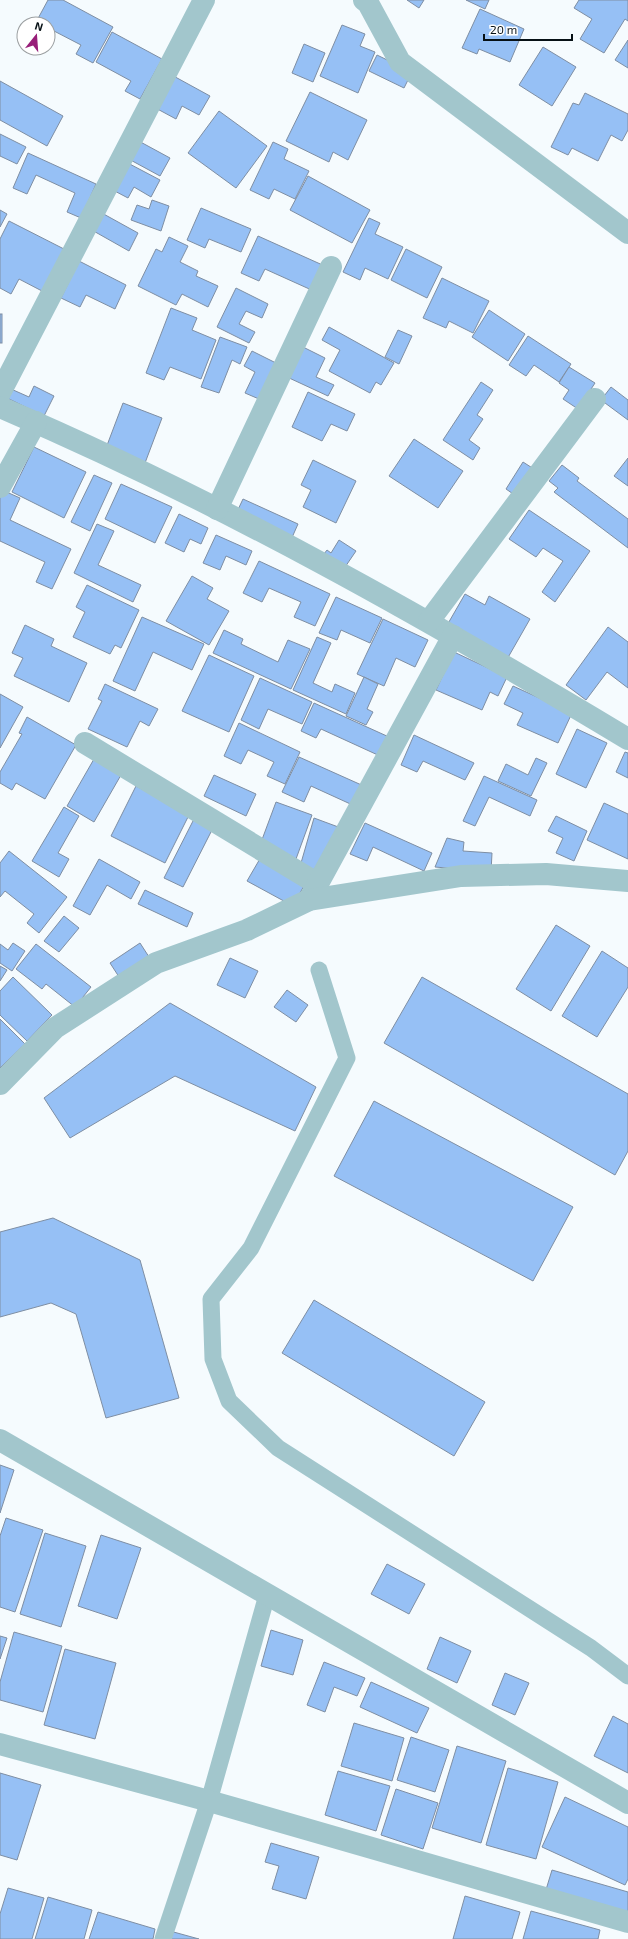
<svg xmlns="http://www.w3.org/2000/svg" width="628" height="1939" font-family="'Exo 2',sans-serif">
<rect width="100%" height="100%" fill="#f5fbfe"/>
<!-- building -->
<g fill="#96c0f5" stroke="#7e8ea3">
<polygon points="48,0 63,0 113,27 93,63 76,54 81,45 54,31 49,40 48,24 35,24"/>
<polygon points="407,0 424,0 419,8"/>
<polygon points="466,0 489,0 485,9"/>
<polygon points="579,0 628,0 628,21 625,19 604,53 580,39 592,19 574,8"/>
<polygon points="480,9 524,29 510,62 479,49 477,54 462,48"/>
<polygon points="342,25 365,34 360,46 375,52 358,93 320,76"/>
<polygon points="112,32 162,59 140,99 125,91 131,81 96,62"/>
<polygon points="628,40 628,68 615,60"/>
<polygon points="304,44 325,53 313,82 292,73"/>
<polygon points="543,47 576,67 552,106 519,85"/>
<polygon points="377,55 412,72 404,88 369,71"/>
<polygon points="168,73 210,96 199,115 182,106 176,119 150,105"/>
<polygon points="0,81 63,116 47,146 0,120"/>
<polygon points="310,92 367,120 348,160 333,152 329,162 286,141"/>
<polygon points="585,93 628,114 628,130 622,141 611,135 598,161 572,148 568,155 551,147 573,103 579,105"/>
<polygon points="219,111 267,146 236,188 188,153"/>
<polygon points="0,134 26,147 17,164 0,156"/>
<polygon points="135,139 170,158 160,176 125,157"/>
<polygon points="273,142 288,149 284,159 309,171 295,199 274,189 269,199 250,190"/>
<polygon points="28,153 96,184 81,218 67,212 75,193 36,175 27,194 13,188"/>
<polygon points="124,161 160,180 151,197 134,187 128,198 109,188"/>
<polygon points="308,176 370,210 352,243 290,210"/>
<polygon points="152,200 169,206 161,231 131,220 137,205 149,209"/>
<polygon points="201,208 251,229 241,252 209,239 205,248 187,240"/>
<polygon points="0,210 7,214 0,227"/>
<polygon points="100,212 138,233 129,251 90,229"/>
<polygon points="369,218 380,223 375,234 403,247 388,279 365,268 360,280 343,272"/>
<polygon points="9,221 64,249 42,291 19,279 11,294 0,288 0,239"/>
<polygon points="258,236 327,267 316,292 265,269 259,281 241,273"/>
<polygon points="169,237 188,246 180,262 198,271 196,276 218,286 208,307 182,294 176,305 138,286 156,249 162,252"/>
<polygon points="406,249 442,267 427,298 391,280"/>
<polygon points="79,261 126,285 115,309 86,295 80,307 61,298"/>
<polygon points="442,278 489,301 473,333 449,321 446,328 423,318"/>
<polygon points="236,288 268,304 262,318 246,311 239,324 255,332 249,343 217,327"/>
<polygon points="171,308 197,318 192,330 216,340 201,379 170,367 164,380 146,373"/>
<polygon points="489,310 525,334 508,361 472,337"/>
<rect x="0" y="314" width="2" height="29"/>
<polygon points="329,327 394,363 381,385 376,382 370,393 329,371 340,350 322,340"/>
<polygon points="398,330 412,336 399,364 385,357"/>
<polygon points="528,336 571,364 559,382 534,365 526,376 509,365"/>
<polygon points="220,337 247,347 240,364 232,360 219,393 201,387"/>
<polygon points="301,346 325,358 316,377 334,385 328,396 287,377"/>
<polygon points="252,351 276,363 259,399 245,393 255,372 244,366"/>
<polygon points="569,367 595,383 578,409 563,399 569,390 559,383"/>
<polygon points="481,382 493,390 477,415 483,419 469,440 480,448 473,460 443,440"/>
<polygon points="34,386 54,396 44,416 7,398 11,389 29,397"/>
<polygon points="611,387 628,400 628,420 601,400"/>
<polygon points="308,392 355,414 347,431 331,424 322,441 292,427"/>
<polygon points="123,403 162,418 145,463 106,448"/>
<polygon points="414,439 463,471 438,508 389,476"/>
<polygon points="34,447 86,472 64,518 12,492"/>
<polygon points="628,458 628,486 614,476"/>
<polygon points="313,460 356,481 336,523 303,507 311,490 301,485"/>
<polygon points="523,462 537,471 519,498 506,489"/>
<polygon points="562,465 579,478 577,481 628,519 628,548 554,492 558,488 549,481"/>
<polygon points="94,475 112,483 90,531 71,522"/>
<polygon points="121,484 172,507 155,543 105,519"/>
<polygon points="2,490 20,498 10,520 71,549 52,589 36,582 45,562 0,541 0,494"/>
<polygon points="243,499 298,524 290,542 235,516"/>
<polygon points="529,510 590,551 555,602 542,592 563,561 543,548 536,557 509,539"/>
<polygon points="179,514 208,528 201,544 190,539 184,552 165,543"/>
<polygon points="97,524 114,531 98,565 141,585 133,602 74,573"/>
<polygon points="216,535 252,551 246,565 226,556 220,570 203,563"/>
<polygon points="339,540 356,551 341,573 320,559 327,550 331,553"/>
<polygon points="259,561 330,594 315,626 294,617 301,602 269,588 262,602 243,593"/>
<polygon points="192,576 213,588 207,599 229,611 209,645 166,621"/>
<polygon points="87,585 139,610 121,648 115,645 110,654 73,637 85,612 76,607"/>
<polygon points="465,594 485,605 489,596 530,619 506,661 446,627"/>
<polygon points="336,597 382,618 370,643 341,630 337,640 319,633"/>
<polygon points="142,617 204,644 192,670 153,652 135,691 113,681"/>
<polygon points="383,619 428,640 415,667 396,658 384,686 357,674"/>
<polygon points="25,625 54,639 51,646 87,663 69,702 14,676 23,658 12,653"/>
<polygon points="608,627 628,642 628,688 607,672 586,700 566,685"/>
<polygon points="224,630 243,639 241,644 278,662 288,640 310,649 291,689 213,653"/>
<polygon points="317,637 331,643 313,683 332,692 335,684 355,693 346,714 293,690"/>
<polygon points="454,652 507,677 498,696 490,692 482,710 436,690"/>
<polygon points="209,655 254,676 229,732 182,711"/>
<polygon points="364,677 378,684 367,709 373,712 366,725 346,716"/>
<polygon points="260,678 312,702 302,724 268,709 259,729 241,720"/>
<polygon points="105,684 158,709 149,726 140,721 127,747 88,729 102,701 98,699"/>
<polygon points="513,686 572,713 558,743 517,725 523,713 504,704"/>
<polygon points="0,694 23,707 0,748"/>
<polygon points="314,703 389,737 380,756 321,729 316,738 301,731"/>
<polygon points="27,717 76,745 45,799 16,783 12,790 0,783 0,772 22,734 19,733"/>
<polygon points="239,723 300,752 285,784 267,776 274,762 248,750 241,764 224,756"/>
<polygon points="577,729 607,743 586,788 556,774"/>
<polygon points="414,735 474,763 465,780 423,761 417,772 401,765"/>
<polygon points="625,752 628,753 628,778 616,772"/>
<polygon points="299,757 366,787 357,807 311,786 304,802 282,792"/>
<polygon points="536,758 547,763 531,796 498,781 506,764 528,775"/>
<polygon points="94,759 121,775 94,822 67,806"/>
<polygon points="214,775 256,794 246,816 204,796"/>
<polygon points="484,776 537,800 530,816 489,797 475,826 463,821"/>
<polygon points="136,786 190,813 165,863 111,836"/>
<polygon points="276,802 312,815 296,859 260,845"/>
<polygon points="604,803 628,814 628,859 587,840"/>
<polygon points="64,807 79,816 58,853 69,859 59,877 32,861"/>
<polygon points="556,816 587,831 574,861 556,853 563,838 548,831"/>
<polygon points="314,818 341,828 317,874 301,863"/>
<polygon points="194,819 213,828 183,887 164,878"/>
<polygon points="365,823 432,853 424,871 373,847 367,861 350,854"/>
<polygon points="447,838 464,842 463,851 492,853 491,872 435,867"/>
<polygon points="9,851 67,897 39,933 27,923 34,914 5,891 0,897 0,863"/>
<polygon points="261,857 306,882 293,906 247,881"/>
<polygon points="99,859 140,882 131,899 107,885 90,915 73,906"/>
<polygon points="145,890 193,913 187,927 138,904"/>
<polygon points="64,916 79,928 59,952 44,941"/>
<polygon points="556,925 590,946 551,1011 516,989"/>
<polygon points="13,943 25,951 12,971 0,963 0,944 8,950"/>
<polygon points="140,943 151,960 121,980 110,963"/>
<polygon points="36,944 91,987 75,1007 46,984 42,989 16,969"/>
<polygon points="602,951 628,968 628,987 597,1037 562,1016"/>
<polygon points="230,958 258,971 245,998 217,985"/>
<polygon points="0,966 7,970 0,981"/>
<polygon points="13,977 52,1015 27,1041 0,1015 0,991"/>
<polygon points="422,977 628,1094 628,1151 615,1175 384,1043"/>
<polygon points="287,990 308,1005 296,1022 274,1007"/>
<polygon points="170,1003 316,1087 295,1131 175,1076 70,1138 44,1098"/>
<polygon points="0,1019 25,1044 0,1068"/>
<polygon points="374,1101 573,1207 533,1281 334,1176"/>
<polygon points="53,1218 140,1260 179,1398 106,1418 76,1314 51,1303 0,1317 0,1232"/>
<polygon points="314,1300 485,1402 454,1456 282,1353"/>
<polygon points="0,1465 14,1470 0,1513"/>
<polygon points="6,1518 43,1530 15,1612 0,1607 0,1536"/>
<polygon points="45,1533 86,1546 61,1627 20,1614"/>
<polygon points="101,1535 141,1548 117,1619 78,1606"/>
<polygon points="387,1564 425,1584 409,1614 371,1594"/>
<polygon points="271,1630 303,1640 293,1675 261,1666"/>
<polygon points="14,1632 62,1646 43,1712 0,1700 0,1682"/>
<polygon points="0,1636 7,1638 0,1659"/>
<polygon points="440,1637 471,1651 457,1683 427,1669"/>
<polygon points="65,1649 116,1663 95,1739 44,1725"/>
<polygon points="324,1662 365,1678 357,1696 334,1687 325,1712 307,1705"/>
<polygon points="505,1673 529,1683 515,1715 492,1705"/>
<polygon points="371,1682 429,1708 417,1733 360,1707"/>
<polygon points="613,1716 628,1724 628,1773 594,1756"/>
<polygon points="354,1723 404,1738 392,1781 341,1766"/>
<polygon points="411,1737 449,1750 435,1792 397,1780"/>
<polygon points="457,1746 506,1761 481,1843 432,1828"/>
<polygon points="508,1768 558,1782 536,1859 486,1845"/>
<polygon points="338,1771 390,1786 376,1831 325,1815"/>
<polygon points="0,1773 41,1785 17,1860 0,1855"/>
<polygon points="396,1789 438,1803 423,1849 381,1835"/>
<polygon points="565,1797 628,1827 628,1879 625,1885 542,1847"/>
<polygon points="271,1843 319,1857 306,1899 272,1889 279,1866 265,1862"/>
<polygon points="552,1870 628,1892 628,1918 545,1893"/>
<polygon points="8,1888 44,1898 32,1939 0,1939 0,1914"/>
<polygon points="465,1896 520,1912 512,1939 453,1939"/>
<polygon points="48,1897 92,1910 84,1939 35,1939"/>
<polygon points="531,1911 600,1930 598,1939 523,1939"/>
<polygon points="98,1912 155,1929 153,1939 89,1939"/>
<polygon points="170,1931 199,1939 167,1939"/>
</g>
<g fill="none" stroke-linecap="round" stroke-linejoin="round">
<!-- lane -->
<g stroke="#a2c6cc" stroke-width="17">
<polyline points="319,970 347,1058 251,1248 211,1299 213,1359 229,1401 278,1448 591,1648 628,1676"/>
<polyline points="163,1939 209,1801 267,1595"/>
</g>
<!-- street -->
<g stroke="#a2c6cc" stroke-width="22">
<polyline points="364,0 368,3 400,62 628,233"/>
<polyline points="0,393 204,0"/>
<path d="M0,407c218,93 425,210 628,332"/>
<polyline points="0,487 36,422"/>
<polyline points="217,509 331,267"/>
<polyline points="429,621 595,399"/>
<polyline points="85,743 318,884"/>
<polyline points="309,900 453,636"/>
<polyline points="0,1084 55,1028 156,963 247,930 309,900 461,876 546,874 628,881"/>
<polyline points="0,1440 628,1803"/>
<polyline points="0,1744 209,1801 628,1922"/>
</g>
</g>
<!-- north arrow -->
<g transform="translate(36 36) rotate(17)"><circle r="19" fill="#ffffff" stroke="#9b9fa1"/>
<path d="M0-3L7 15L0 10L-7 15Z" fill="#981e79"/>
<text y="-6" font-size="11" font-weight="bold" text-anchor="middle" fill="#061015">N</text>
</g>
<!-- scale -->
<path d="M484 34v6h88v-6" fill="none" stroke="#061015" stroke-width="2"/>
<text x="490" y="34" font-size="12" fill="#061015" stroke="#ffffff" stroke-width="3" paint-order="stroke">20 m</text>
</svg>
